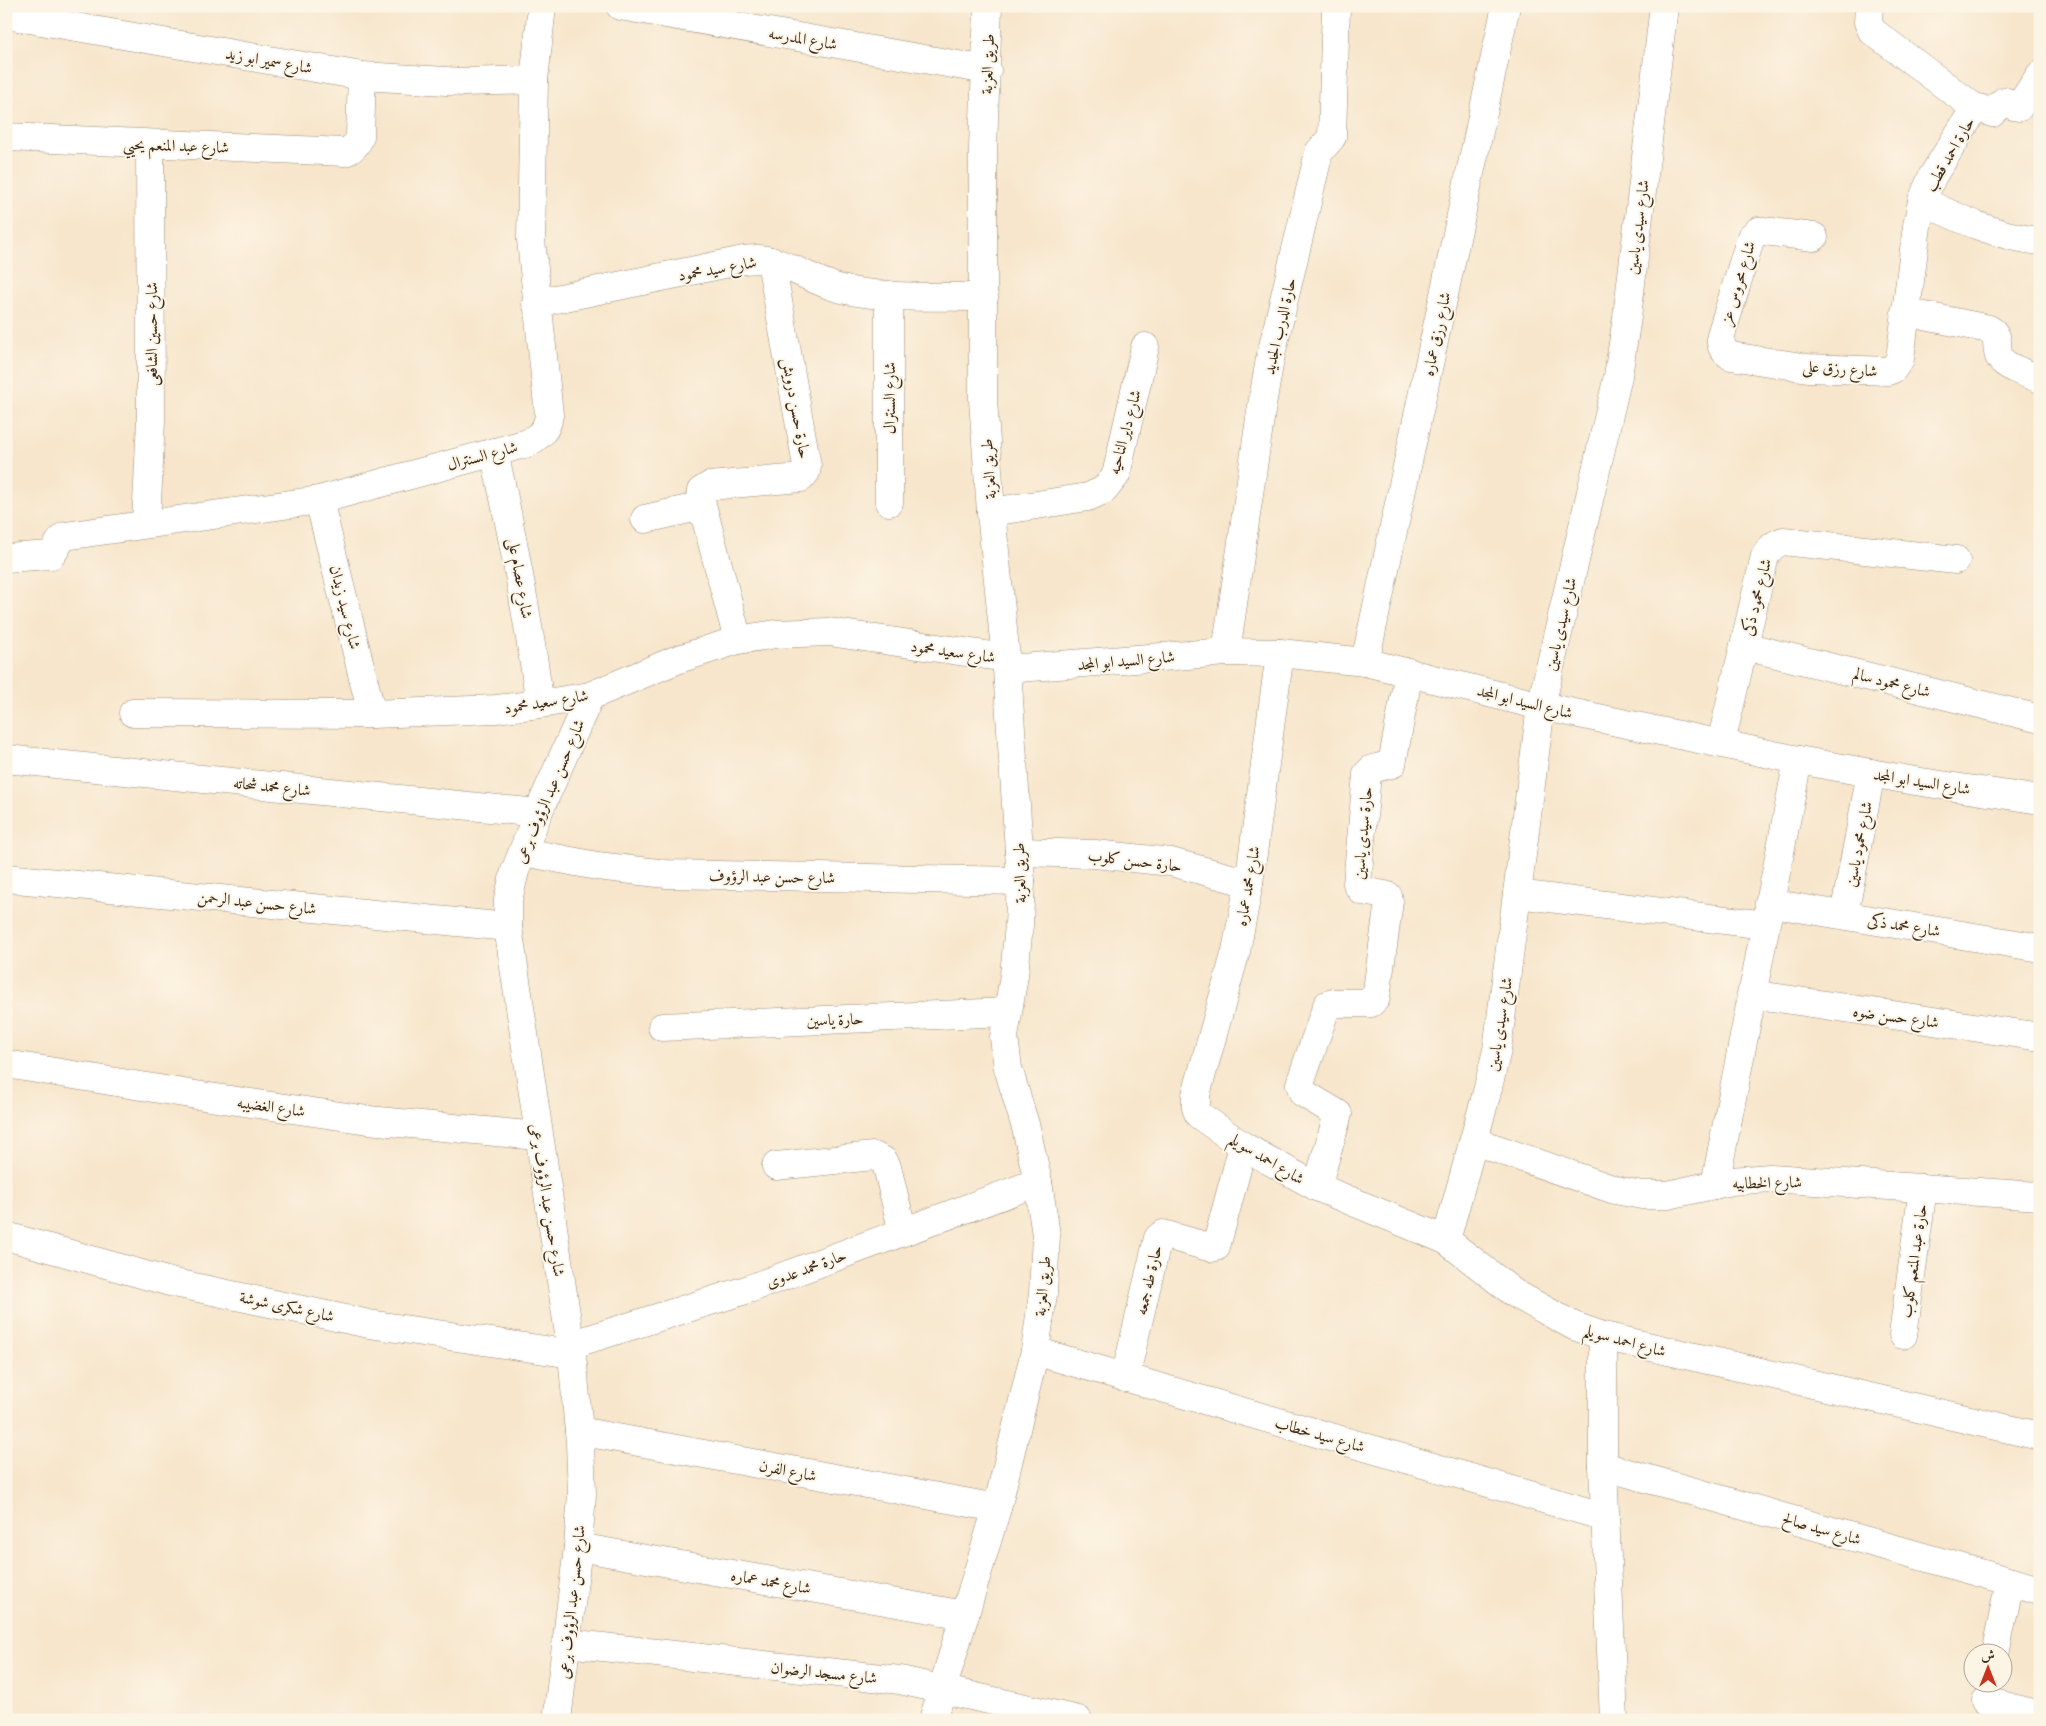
<svg xmlns="http://www.w3.org/2000/svg" width="2046" height="1726" font-family="'IM FELL Double Pica',Amiri,serif">
<rect width="100%" height="100%" fill="#fcf5e5"/>
<filter id="ink" filterUnits="userSpaceOnUse"><feTurbulence type="fractalNoise" baseFrequency=".02" numOctaves="2"/><feDisplacementMap in="SourceGraphic" scale="10" xChannelSelector="R" yChannelSelector="G"/><feConvolveMatrix kernelMatrix="1 2 1 2 8 2 1 2 1" color-interpolation-filters="sRGB"/></filter>
<filter id="wash" filterUnits="userSpaceOnUse"><feTurbulence type="fractalNoise" baseFrequency=".0096" numOctaves="4" result="noise"/><feDisplacementMap in="SourceGraphic" scale="20" xChannelSelector="R" yChannelSelector="G"/><feGaussianBlur stdDeviation="1.12" result="paint"/><feColorMatrix in="noise" values="0 0 0 0 0 0 0 0 0 0 0 0 0 0 0 0 0 1.4 0 .05"/><feComposite in="paint" operator="in"/></filter>
<g filter="url(#wash)">
<rect width="100%" height="100%" fill="#f7e6cc"/>
</g>
<g filter="url(#ink)">
<g fill="none" stroke-linecap="round" stroke-linejoin="round">
<defs>
<g id="minor">
<polyline points="620,6 987,70"/>
<polyline points="1869,6 1868,22 1872,31 1975,108"/>
<polyline points="6,15 362,76 463,82 534,80"/>
<path d="M6,137l339,15c8,-3 12,-7 15,-16l2,-60"/>
<path d="M1922,201c38,18 76,36 118,40"/>
<path d="M1814,237l-51,-6h-5l-7,6 -30,98c-1,11 1,15 10,21l77,12 80,3 5,-2 7,-10 17,-133 5,-25 10,-24 43,-69h4l13,5 12,-12 10,5 5,1 21,-32"/>
<polyline points="889,295 889,502"/>
<path d="M536,303l208,-43c9,-1 18,-2 27,1 26,7 49,24 75,29 45,9 93,6 138,7"/>
<path d="M1905,312l84,17c13,7 5,19 11,29 5,9 30,17 40,21"/>
<path d="M494,452c19,84 34,167 46,252"/>
<polyline points="319,500 372,714"/>
<polyline points="991,512 1088,497 1104,490 1116,475 1145,347"/>
<polyline points="645,519 702,506"/>
<polyline points="146,524 151,420 150,144"/>
<path d="M6,558l45,-3c6,-6 7,-14 14,-19l254,-36 209,-57c13,-8 19,-13 21,-28l-18,-175 3,-160 8,-74"/>
<polyline points="738,640 700,497 701,491 709,486 801,478 806,472 807,466 771,261"/>
<polyline points="1744,646 2040,719"/>
<polyline points="1226,652 1262,405 1270,359 1319,152 1332,137 1336,6"/>
<polyline points="1280,653 1249,883 1236,951 1196,1095 1196,1108 1199,1115 1243,1146 1317,1187 1446,1240 1514,1293 1574,1326 1603,1336 2040,1436"/>
<polyline points="1365,662 1506,6"/>
<polyline points="1007,669 1226,652 1280,653 1365,662 1541,706 1798,760 1915,781 2040,800"/>
<polyline points="133,713 372,714 496,709 540,704 590,696 676,660 738,640 776,634 829,632 1006,658"/>
<path d="M1721,743l44,-187c5,-8 9,-12 18,-15l173,19"/>
<polyline points="6,759 538,813"/>
<polyline points="524,852 597,866 667,874 1021,881"/>
<polyline points="1019,852 1095,854 1171,862 1249,883"/>
<polyline points="6,878 508,927"/>
<polyline points="1517,894 1765,925"/>
<polyline points="1769,903 2040,948"/>
<polyline points="1844,915 1871,773"/>
<polyline points="1751,994 2040,1037"/>
<polyline points="662,1027 1007,1012"/>
<polyline points="6,1064 196,1095 368,1120 538,1136"/>
<polyline points="1474,1141 1615,1190 1642,1195 1668,1195 1731,1181 1770,1178 2040,1196"/>
<polyline points="776,1166 874,1156 884,1161 887,1167 903,1232"/>
<polyline points="1715,1185 1798,760"/>
<polyline points="1317,1187 1338,1114 1303,1093 1300,1084 1327,1005 1333,1003 1371,1003 1376,998 1389,901 1388,896 1385,895 1362,891 1357,884 1367,774 1372,769 1392,764 1409,672"/>
<polyline points="6,1236 170,1282 369,1324 572,1354"/>
<polyline points="1446,1240 1486,1096 1497,1050 1541,706 1618,376 1627,317 1664,6"/>
<polyline points="1903,1335 1923,1188"/>
<polyline points="1603,1336 1603,1466 1614,1720"/>
<polyline points="570,1345 749,1289 1038,1182"/>
<polyline points="1035,1351 1605,1517"/>
<polyline points="1125,1378 1158,1238 1163,1234 1212,1248 1216,1247 1243,1146"/>
<polyline points="579,1431 997,1508"/>
<polyline points="1603,1466 2040,1590"/>
<polyline points="578,1547 965,1615"/>
<polyline points="567,1643 900,1680 1078,1720"/>
<polyline points="1995,1654 2010,1582"/>
<polyline points="1986,1701 2040,1715"/>
<polyline points="557,1720 578,1547 582,1494 580,1443 572,1354 508,927 508,900 515,871 538,813 590,696"/>
<polyline points="933,1720 997,1508 1035,1351 1043,1294 1046,1235 1038,1182 1026,1128 1008,1068 1004,1037 1014,975 1019,925 1021,881 1007,669 991,512 983,400 983,149 988,6"/>
</g>
</defs>
<!-- minor casing -->
<use href="#minor" stroke="#998875" stroke-width="29"/>
<!-- minor -->
<use href="#minor" stroke="#fff" stroke-width="28"/>
</g>
</g>
<g text-anchor="middle" stroke-width="4" stroke-linejoin="round" paint-order="stroke">
<!-- street labels -->
<g font-size="16" fill="#3b2a1e" stroke="#fcf5e5">
<text transform="translate(803 38) rotate(10)" y="6">شارع المدرسه</text>
<text transform="translate(269 60) rotate(10)" y="6">شارع سمير ابو زيد</text>
<text transform="translate(987 64) rotate(-88)" y="6">طريق العزبة</text>
<text transform="translate(176 145) rotate(2)" y="6">شارع عبد المنعم يحيي</text>
<text transform="translate(1949 154) rotate(-60)" y="6">حارة احمد قطب</text>
<text transform="translate(1637 227) rotate(-83)" y="6">شارع سيدى ياسين</text>
<text transform="translate(717 268) rotate(-10)" y="6">شارع سيد محمود</text>
<text transform="translate(1737 283) rotate(-73)" y="6">شارع محروس عز</text>
<text transform="translate(1279 326) rotate(-77)" y="6">حارة الدرب الجديد</text>
<text transform="translate(151 334) rotate(-90)" y="6">شارع حسين الشافعى</text>
<text transform="translate(1436 334) rotate(-78)" y="6">شارع رزق عماره</text>
<text transform="translate(1840 368) rotate(4)" y="6">شارع رزق على</text>
<text transform="translate(889 398) rotate(-90)" y="6">شارع السنترال</text>
<text transform="translate(797 408) rotate(80)" y="6">حارة حسن درويش</text>
<text transform="translate(1124 432) rotate(-75)" y="6">شارع داير الناحيه</text>
<text transform="translate(482 455) rotate(-15)" y="6">شارع السنترال</text>
<text transform="translate(988 469) rotate(-94)" y="6">طريق العزبة</text>
<text transform="translate(521 578) rotate(80)" y="6">شارع عصام على</text>
<text transform="translate(1756 597) rotate(-76)" y="6">شارع محمود ذكى</text>
<text transform="translate(346 607) rotate(76)" y="6">شارع سيد زيدان</text>
<text transform="translate(1560 624) rotate(-77)" y="6">شارع سيدى ياسين</text>
<text transform="translate(953 651) rotate(8)" y="6">شارع سعيد محمود</text>
<text transform="translate(1126 660) rotate(-5)" y="6">شارع السيد ابو المجد</text>
<text transform="translate(1892 682) rotate(14)" y="6">شارع محمود سالم</text>
<text transform="translate(546 701) rotate(-9)" y="6">شارع سعيد محمود</text>
<text transform="translate(1525 701) rotate(14)" y="6">شارع السيد ابو المجد</text>
<text transform="translate(1922 781) rotate(9)" y="6">شارع السيد ابو المجد</text>
<text transform="translate(272 786) rotate(6)" y="6">شارع محمد شحاته</text>
<text transform="translate(549 791) rotate(-67)" y="6">شارع حسن عبد الرؤوف برعى</text>
<text transform="translate(1362 833) rotate(-85)" y="6">حارة سيدى ياسين</text>
<text transform="translate(1858 844) rotate(-79)" y="6">شارع محمود ياسين</text>
<text transform="translate(1135 860) rotate(7)" y="6">حارة حسن كلوب</text>
<text transform="translate(1019 873) rotate(-92)" y="6">طريق العزبة</text>
<text transform="translate(772 876) rotate(1)" y="6">شارع حسن عبد الرؤوف</text>
<text transform="translate(1247 886) rotate(-80)" y="6">شارع محمد عماره</text>
<text transform="translate(257 902) rotate(6)" y="6">شارع حسن عبد الرحمن</text>
<text transform="translate(1904 925) rotate(9)" y="6">شارع محمد ذكى</text>
<text transform="translate(1896 1016) rotate(8)" y="6">شارع حسن ضوه</text>
<text transform="translate(835 1019) rotate(-2)" y="6">حارة ياسين</text>
<text transform="translate(1499 1024) rotate(-81)" y="6">شارع سيدى ياسين</text>
<text transform="translate(271 1106) rotate(8)" y="6">شارع الغضيبه</text>
<text transform="translate(1267 1158) rotate(31)" y="6">شارع احمد سويلم</text>
<text transform="translate(1767 1182) rotate(-1)" y="6">شارع الخطابيه</text>
<text transform="translate(548 1200) rotate(81)" y="6">شارع حسن عبد الرؤوف برعى</text>
<text transform="translate(1913 1261) rotate(-82)" y="6">حارة عبد المنعم كلوب</text>
<text transform="translate(806 1268) rotate(-20)" y="6">حارة محمد عدوى</text>
<text transform="translate(1148 1280) rotate(-77)" y="6">حارة طه جمعه</text>
<text transform="translate(1042 1286) rotate(-85)" y="6">طريق العزبة</text>
<text transform="translate(287 1306) rotate(12)" y="6">شارع شكرى شوشة</text>
<text transform="translate(1625 1340) rotate(15)" y="6">شارع احمد سويلم</text>
<text transform="translate(1320 1434) rotate(16)" y="6">شارع سيد خطاب</text>
<text transform="translate(788 1470) rotate(11)" y="6">شارع الفرن</text>
<text transform="translate(1822 1528) rotate(16)" y="6">شارع سيد صالح</text>
<text transform="translate(771 1581) rotate(10)" y="6">شارع محمد عماره</text>
<text transform="translate(571 1602) rotate(-84)" y="6">شارع حسن عبد الرؤوف برعى</text>
<text transform="translate(824 1672) rotate(6)" y="6">شارع مسجد الرضوان</text>
</g>
</g>
<!-- margin -->
<rect width="2046" height="1726" fill="none" stroke="#fcf5e5" stroke-width="25"/>
<!-- north arrow -->
<g transform="translate(1988 1668)"><circle r="24" fill="#fcf5e5" stroke="#afa495"/>
<path d="M0-4L9 19L0 12L-9 19Z" fill="#c8321e"/>
<text y="-8" font-size="14" font-weight="bold" text-anchor="middle" fill="#3b2a1e">ش</text>
</g>
</svg>
